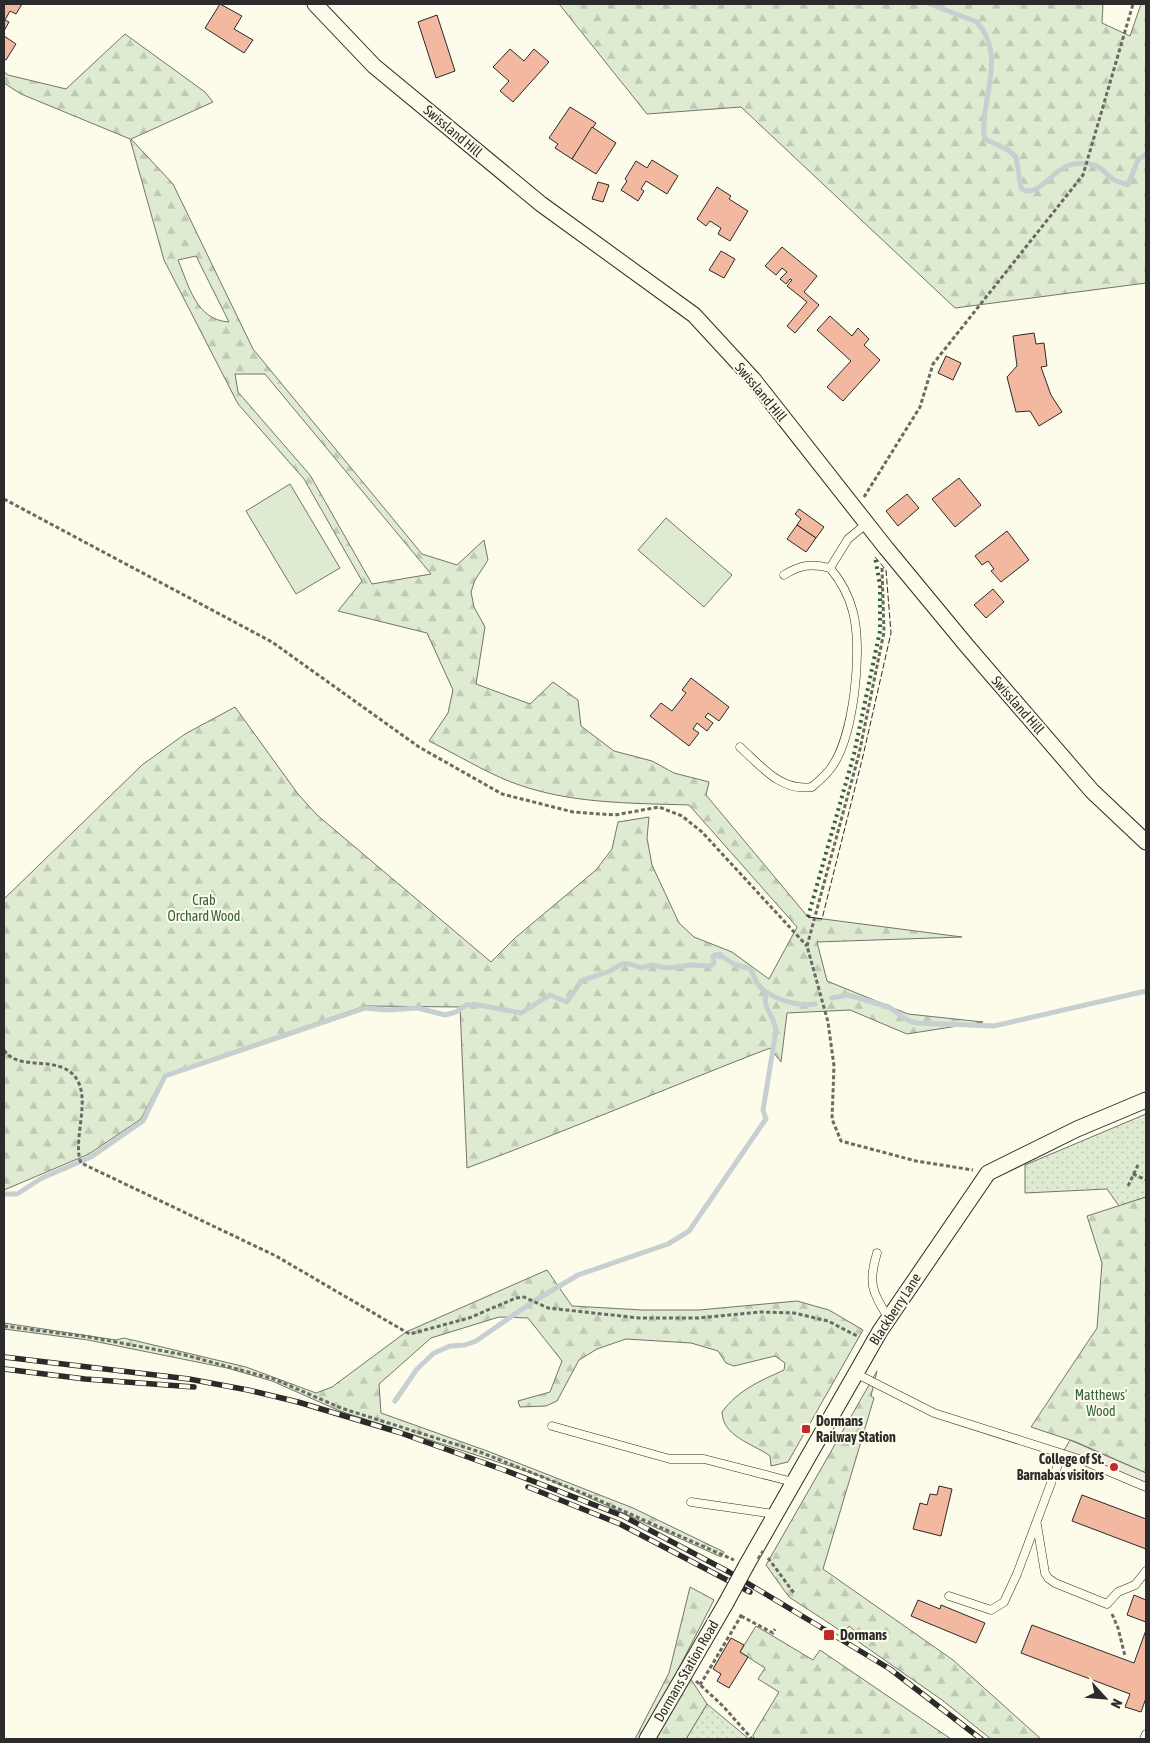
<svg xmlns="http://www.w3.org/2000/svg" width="1150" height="1743" font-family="'Asap Condensed',sans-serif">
<defs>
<pattern id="grass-dots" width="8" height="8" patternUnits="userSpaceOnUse" patternTransform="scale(1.25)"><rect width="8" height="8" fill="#deebd1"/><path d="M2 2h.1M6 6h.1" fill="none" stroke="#bfcab4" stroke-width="1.8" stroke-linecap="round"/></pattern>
<pattern id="forest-firs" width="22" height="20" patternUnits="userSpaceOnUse" patternTransform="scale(1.25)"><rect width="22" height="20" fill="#deebd1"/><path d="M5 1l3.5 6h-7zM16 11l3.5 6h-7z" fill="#bfcab4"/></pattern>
</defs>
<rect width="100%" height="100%" fill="#fdfbea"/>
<!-- grass -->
<g fill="url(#grass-dots)" stroke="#74746e">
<polygon points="1146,1114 1146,1197 1119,1206 1107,1189 1025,1193 1025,1165"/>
<polygon points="707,1704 749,1739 686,1739"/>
</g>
<!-- forest -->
<g fill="url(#forest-firs)" stroke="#74746e" fill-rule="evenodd">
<polygon points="559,4 1103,4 1102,23 1130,36 1141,4 1146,4 1146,283 955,308 741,107 647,114"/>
<path d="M125,34l80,58 8,10 -82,37 42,45 80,165 169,205 35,11 27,-25 4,20 -13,20 -4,12 3,15 11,20 -9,57 54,20 23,-22 25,18 3,26 33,25 38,10 22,12 35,9 -3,13 102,122 154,20 -145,5 10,39 81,33 75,8 -76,12 -57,-24 -63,3 -6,49 -11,-14c-101,39 -201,82 -303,120l-7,-161 -95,-1 -201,69 -23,44 -52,35 -85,36v-291l138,-134 43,-31 50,-27 63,87 19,21 174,147 24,-24 81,-68 16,-21 6,-27 31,-5 -2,21 5,27 27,58 15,14 38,15 37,27 28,-52 -108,-122c-60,-2 -121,-1 -178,-23 -28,-11 -55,-28 -82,-41l19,-28 5,-23 -26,-57 -89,-22 24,-30 -58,-102 -66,-75 -74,-144 -34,-121 -109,-45 -17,-11v-11l4,3 58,14zM196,256l33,66c-33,-2 -40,-36 -51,-62zM235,374h30l166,200 -59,10 -62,-109 -72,-83z"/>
<polygon points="1146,1197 1146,1473 1076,1442 1031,1427 1097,1328 1102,1263 1087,1216"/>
<path d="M547,1270l25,36 71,4h56l98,-9 32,9 34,20 -75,132 -17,4 -1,-10c-18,-13 -47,-19 -48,-44 16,-22 38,-31 62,-42l1,-7 -10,-7 -41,10 -8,-3 -8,-12 -27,-8 -65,-4 -29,10 -18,11 -22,41 -11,5 -26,1 -2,-6 32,-9 12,-31 -34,-43 -29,-1 -68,21 -52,46 2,29 109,39 143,56 91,44 -3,5 -180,-81 -201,-65 -68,-30 -45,-13 -139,-28 -84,-11v-6l112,17 8,-2 122,29 70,26 16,-6 74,-55z"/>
<polygon points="877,1371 871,1396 874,1398 823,1569 953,1660 1041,1739 991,1739 942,1700 853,1638 856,1632 849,1626 844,1633 789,1597 766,1565"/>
<polygon points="690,1587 714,1600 681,1664 707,1704 686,1739 635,1739 669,1673"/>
<polygon points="756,1626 813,1660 820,1650 951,1739 754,1739 753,1735 779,1692 758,1679 765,1668 740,1652"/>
</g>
<!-- pitch -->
<g fill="#deebd1" stroke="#74746e">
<polygon points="290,484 340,568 296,594 246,511"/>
<polygon points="666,518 732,575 704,607 638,550"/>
</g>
<!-- parking -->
<polygon fill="#eceadb" stroke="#74746e" points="1070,1440 1146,1473 1146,1487 1062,1454"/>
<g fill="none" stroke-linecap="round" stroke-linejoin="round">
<!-- stream -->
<g stroke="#c7d0d0" stroke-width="5">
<path d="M930,4l47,18c30,35 4,74 7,113l1,4 23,11 8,7 5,31 4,3c24,2 29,-36 69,-26 8,2 13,10 19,14 4,3 10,4 15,6l10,-25 8,-6"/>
<polyline points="832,998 848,995 889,1007 909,1021 917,1023 994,1026 1146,991"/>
<path d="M4,1194h13l25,-16 49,-21 52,-36 22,-45 200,-68 22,2 31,-2 27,7 11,-3 10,-7h13l42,8 29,-18 17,7 14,-21 29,-10 12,-7h8l11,4 11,-3 16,3 22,-3 20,1 4,-3 -1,-7 5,-2 16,10 16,5c4,4 4,10 7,14 10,15 40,24 58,21"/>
<path d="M395,1401l22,-32 17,-16 16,-7 15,-1 11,-4 55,-38 47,-28 90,-31 21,-13 77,-112 -3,-9 13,-79c-1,-14 -14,-23 -10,-38"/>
</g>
</g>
<!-- building -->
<g fill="#f2b8a0" stroke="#2b2b2b">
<polygon points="4,4 22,4 16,14 10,11 5,20 9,22 4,31"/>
<polygon points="220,4 242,16 234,29 253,40 244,53 205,28"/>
<polygon points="437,15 455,71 436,78 418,22"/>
<polygon points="4,36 16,44 6,60 4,59"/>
<polygon points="510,49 524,61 534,49 549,62 513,102 500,91 509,81 493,67"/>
<polygon points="570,107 596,123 572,159 555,148 558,144 549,138"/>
<polygon points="592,127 616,143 596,174 572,159"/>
<polygon points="652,160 678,176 667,194 646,181 641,189 644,191 638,201 621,190 627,181 625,179 636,161 647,168"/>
<polygon points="598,182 609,185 603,202 592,199"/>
<polygon points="717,187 731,196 729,199 748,211 730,241 718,234 721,228 710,221 706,226 697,219"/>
<polygon points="782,247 817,276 804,292 819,305 795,333 787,326 807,302 787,286 792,280 790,279 786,284 780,279 787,272 782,268 776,275 765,266"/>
<polygon points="721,251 735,259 724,278 709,270"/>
<polygon points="830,316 852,336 858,328 869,339 864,345 880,360 843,401 827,387 851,361 817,330"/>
<polygon points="1034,333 1036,344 1044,343 1047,366 1041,367 1051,395 1062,412 1039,426 1030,411 1016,412 1007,377 1017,366 1013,336"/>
<polygon points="946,356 961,363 953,380 938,373"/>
<polygon points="959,478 981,505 955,527 932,499"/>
<polygon points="907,494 919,508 898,526 886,511"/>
<polygon points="799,509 824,527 816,538 797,525 801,519 795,514"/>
<polygon points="797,525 816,538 806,552 787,539"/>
<polygon points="1007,531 1029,560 1001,582 991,571 994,569 988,561 982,565 975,556"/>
<polygon points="993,589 1004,602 986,618 974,605"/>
<polygon points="691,678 729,707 719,721 708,713 705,717 713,723 707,731 697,723 693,729 699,733 689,746 650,716 661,703 672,711 686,693 682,690"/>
<polygon points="939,1486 952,1489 941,1536 913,1529 920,1503 927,1505 930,1494 937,1495"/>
<polygon points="1082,1495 1146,1519 1146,1549 1072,1521"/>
<polygon points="1134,1595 1146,1600 1146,1622 1127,1615"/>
<polygon points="918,1600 940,1609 941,1605 985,1623 976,1643 911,1616"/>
<polygon points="1032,1625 1134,1663 1146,1630 1146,1698 1141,1712 1125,1707 1130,1694 1021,1653"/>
<polygon points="731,1638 744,1645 740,1652 748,1657 729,1688 717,1681 721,1674 713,1669"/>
</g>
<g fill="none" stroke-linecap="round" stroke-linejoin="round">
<defs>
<g id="lane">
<path d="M784,575c16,-10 28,-12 46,-7"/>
<path d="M740,747c21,19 41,45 72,40 7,-6 14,-12 19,-19 23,-31 32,-119 22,-156 -4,-16 -12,-31 -23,-44l18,-29 18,-15"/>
<path d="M877,1253c-9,29 -5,40 11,64"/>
<polyline points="855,1373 934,1413 1082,1460 1146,1487"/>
<polyline points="552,1426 670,1459 704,1459 793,1482"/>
<polyline points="691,1502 774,1514"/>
<polyline points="1037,1525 1045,1573 1048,1578 1055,1583 1107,1604 1118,1592 1135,1585 1146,1571"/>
<polyline points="949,1596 991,1610 1004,1602 1017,1574 1062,1454"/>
<polyline points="1144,1739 1146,1734"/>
</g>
<g id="street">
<polyline points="315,4 374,66 541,204 694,315 753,379 886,548 967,646 1092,791 1146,842"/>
<polyline points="746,1566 880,1331 988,1173 1077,1129 1146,1100"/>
<polyline points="647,1739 726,1603"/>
</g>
</defs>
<!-- lane casing -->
<use href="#lane" stroke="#2b2b2b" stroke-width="9"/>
<!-- street casing -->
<use href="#street" stroke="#2b2b2b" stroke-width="17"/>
<!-- path -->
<g stroke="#6a6964" stroke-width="3" stroke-dasharray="4 2.5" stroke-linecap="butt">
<polyline points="864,497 920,407 933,364 1083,175 1133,4"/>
<polyline points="4,499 272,642 419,747 502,794 573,812 615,815 659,807 682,816 702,832 807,946"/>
<polyline points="882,568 884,632 859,754 807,946 828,1022 834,1066 832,1119 841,1141 916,1161 973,1170"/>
<path d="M4,1050c12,18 39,10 57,17 40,15 9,69 20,96l195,93 130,76 4,2 59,-16 47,-20 8,-1 24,11 91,10h59l63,-6 33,1 34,8 31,16"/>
<polyline points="1133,1174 1146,1180"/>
<polyline points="1128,1186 1138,1165"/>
<polyline points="4,1326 89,1337 185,1355 274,1379 341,1408 480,1452 585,1494 734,1560"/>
<polyline points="768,1558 794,1593"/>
<polyline points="1112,1614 1118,1628 1125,1656"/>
<polyline points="741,1616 773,1633 775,1629"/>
<polyline points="696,1681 723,1706 752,1739"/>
<polyline points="700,1685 741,1616 738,1613"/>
</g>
<!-- lane -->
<use href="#lane" stroke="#fdfbea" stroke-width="8"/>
<!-- street -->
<use href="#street" stroke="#fdfbea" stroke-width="15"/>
<defs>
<g id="rail">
<polyline points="4,1357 189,1379 248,1390 298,1402 398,1432 504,1470 623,1516 729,1572 890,1669 981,1739"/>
<polyline points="4,1369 85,1379 194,1387"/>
<polyline points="528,1487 620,1524 750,1592"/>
</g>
</defs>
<!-- rail casing -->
<use href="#rail" stroke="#2b2b2b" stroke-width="5.5"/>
<!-- rail -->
<use href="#rail" stroke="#fdfbea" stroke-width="4" stroke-dasharray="11" stroke-linecap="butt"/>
<defs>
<polyline id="street-bridge" points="726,1603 746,1566"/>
</defs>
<!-- street-bridge casing -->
<use href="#street-bridge" stroke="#2b2b2b" stroke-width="17" stroke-linecap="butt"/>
<!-- path-bridge -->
<polyline stroke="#6a6964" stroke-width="3" stroke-dasharray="4 2.5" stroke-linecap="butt" points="758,1559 763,1551"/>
<!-- street-bridge -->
<use href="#street-bridge" stroke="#fdfbea" stroke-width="15"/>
<!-- hedge -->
<polyline stroke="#34623c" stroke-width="4" stroke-dasharray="2.5 4" stroke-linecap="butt" points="808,917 854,754 880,631 880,585 875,557"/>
<!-- fence -->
<polyline stroke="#2b2b2b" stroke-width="1" stroke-dasharray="6 2.5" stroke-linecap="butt" points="808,917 822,919 863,756 891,633 886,570 875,557"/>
</g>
<!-- markers -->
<g fill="#c62828" stroke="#fdfbea" stroke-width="2">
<rect x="801" y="1424" width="10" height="10" rx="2.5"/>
<circle cx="1114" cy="1467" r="5"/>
<rect x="823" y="1629" width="12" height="12" rx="2.5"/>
</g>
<g text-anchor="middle" stroke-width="4" stroke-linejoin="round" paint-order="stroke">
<!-- street labels -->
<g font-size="14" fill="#2b2b2b" stroke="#fdfbea">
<text transform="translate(453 131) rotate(40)" y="5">Swissland Hill</text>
<text transform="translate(761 392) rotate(50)" y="5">Swissland Hill</text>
<text transform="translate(1018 705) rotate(49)" y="5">Swissland Hill</text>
<text transform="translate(895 1309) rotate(-57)" y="5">Blackberry Lane</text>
<text transform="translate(686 1671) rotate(-60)" y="5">Dormans Station Road</text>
</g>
<!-- park labels -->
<g font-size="14" fill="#34623c" stroke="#fdfbea">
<text x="204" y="905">Crab<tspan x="204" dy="16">Orchard Wood</tspan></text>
<text x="1101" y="1400">Matthews'<tspan x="1101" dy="16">Wood</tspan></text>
</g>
<!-- poi labels -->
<g font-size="14" font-weight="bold" fill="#2b2b2b" stroke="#fdfbea" text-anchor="start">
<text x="816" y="1426">Dormans<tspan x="816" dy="16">Railway Station</tspan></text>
<text x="1104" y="1464" text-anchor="end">College of St.<tspan x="1104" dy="16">Barnabas visitors</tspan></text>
<text x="840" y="1640">Dormans</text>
</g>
</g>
<!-- border -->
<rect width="1150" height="1743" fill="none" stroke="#2b2b2b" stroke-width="10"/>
<!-- north arrow -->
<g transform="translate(1105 1698) rotate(116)" stroke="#fdfbea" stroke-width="4" paint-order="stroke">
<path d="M0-4L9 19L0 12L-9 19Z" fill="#2b2b2b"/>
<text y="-8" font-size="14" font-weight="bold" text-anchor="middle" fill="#2b2b2b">N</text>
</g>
</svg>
